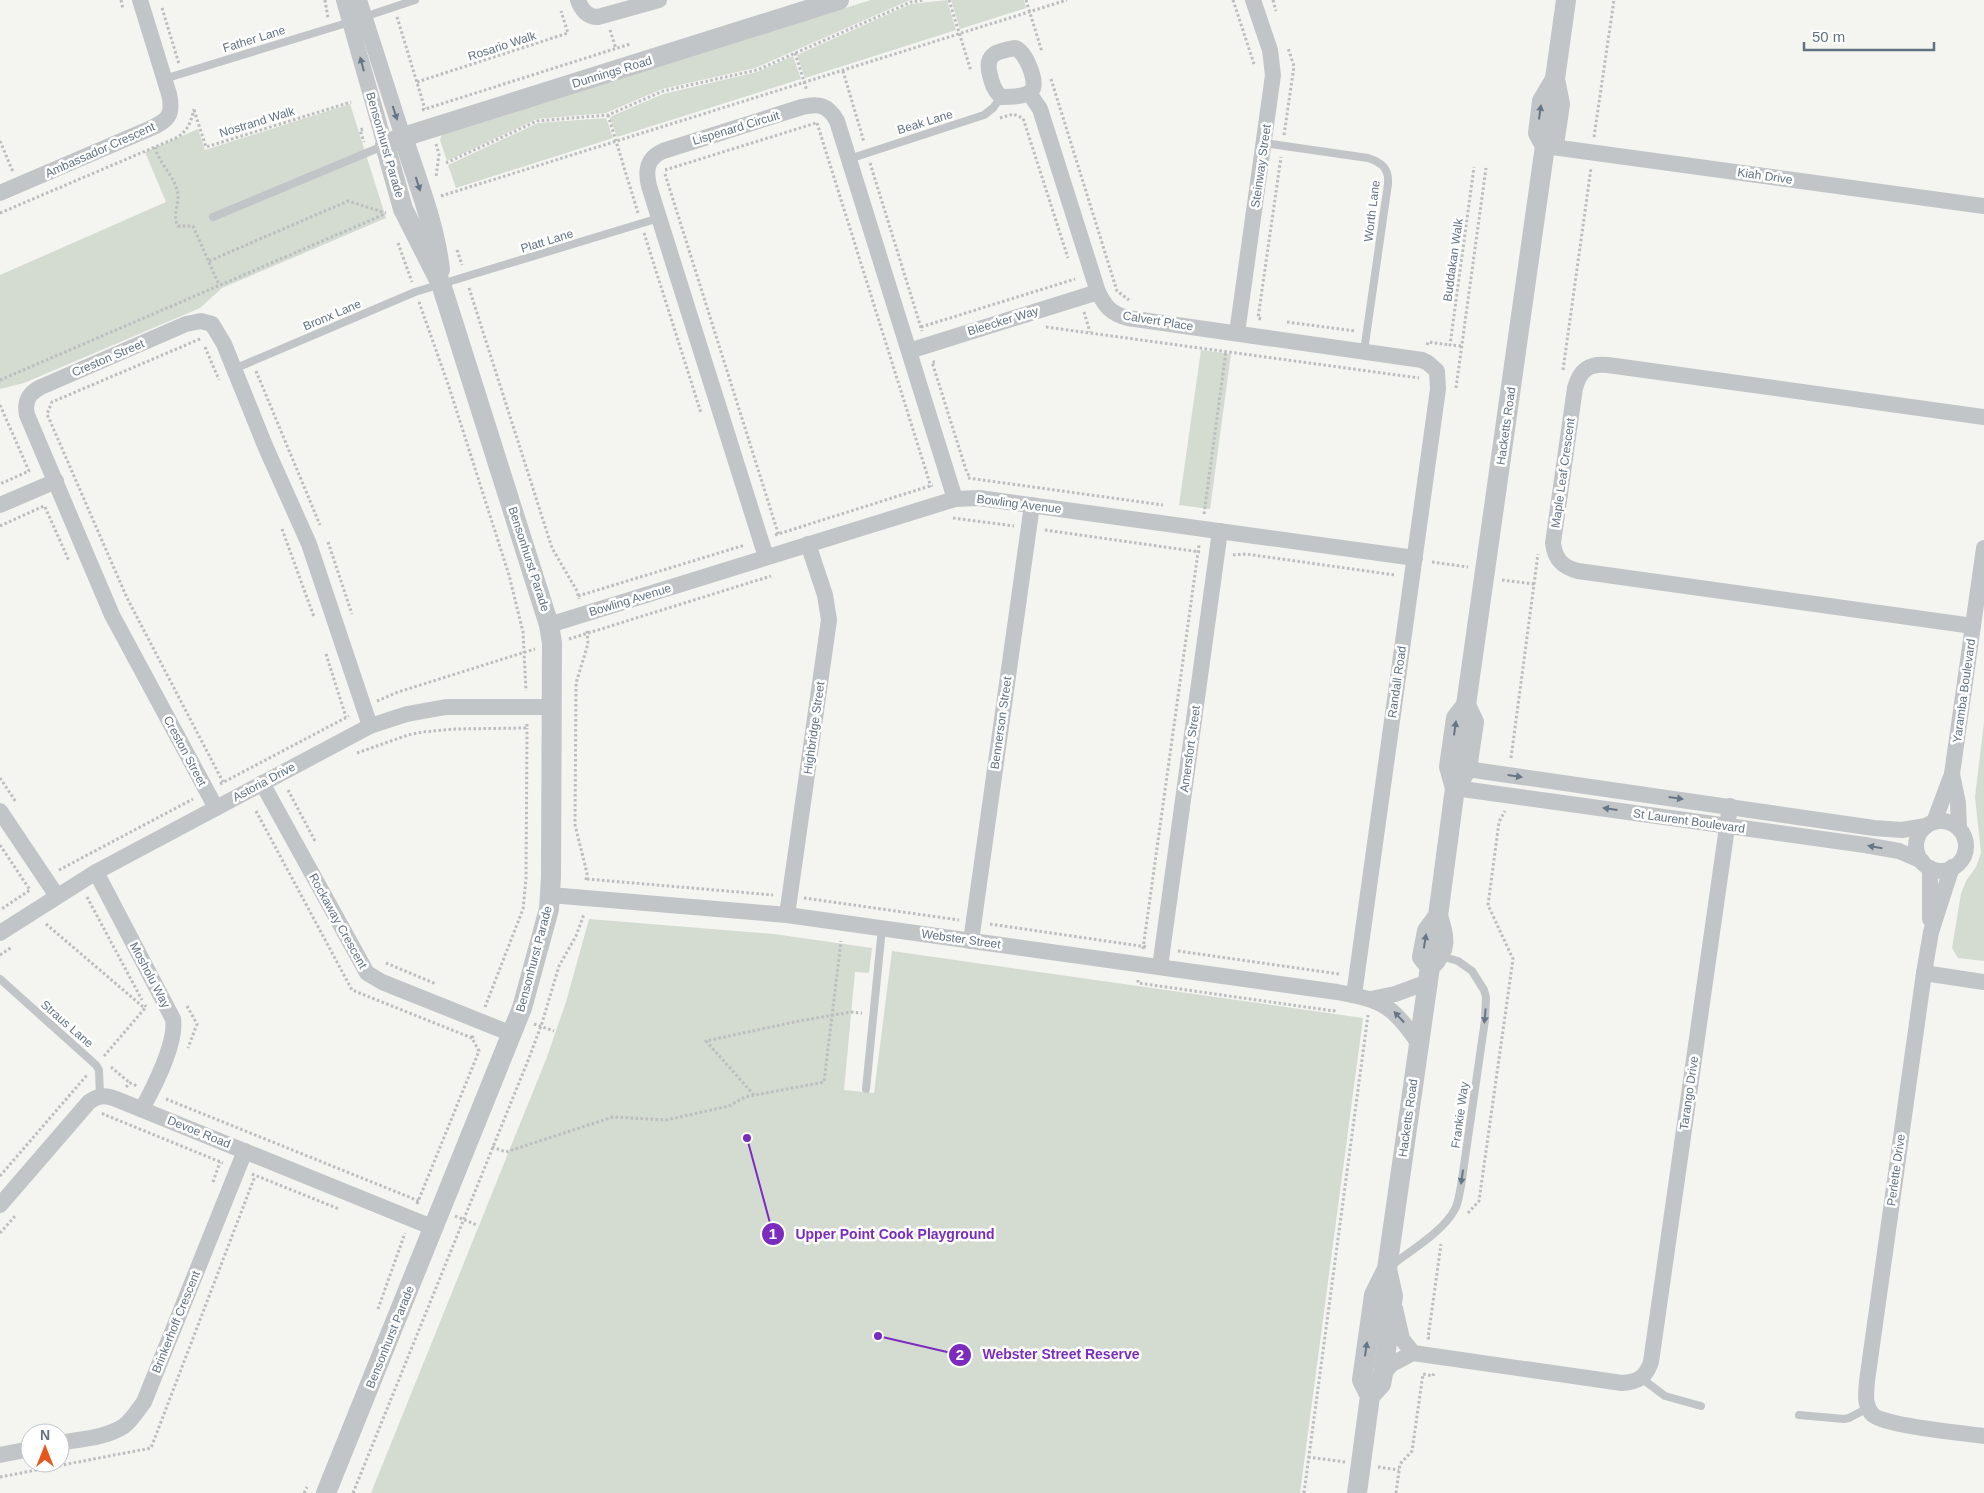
<svg xmlns="http://www.w3.org/2000/svg" width="1984" height="1493" font-family="Arial,sans-serif">
<rect width="100%" height="100%" fill="#f4f4f0"/>
<!-- green -->
<g fill="#d4dbd1">
<polygon points="871,0 910,0 755,68 662,89 606,113 537,119 447,161 440,140 442,134"/>
<polygon points="947,0 956,30 805,78 797,55 911,4"/>
<polygon points="951,0 1024,0 1026,8 960,29"/>
<polygon points="793,56 801,79 617,137 610,118 612,116 663,94 757,72"/>
<polygon points="350,104 386,218 222,288 200,308 24,383 0,389 0,275 166,202 145,152 198,129 205,150"/>
<polygon points="606,118 613,138 456,188 448,165 538,123"/>
<polygon points="1201,350 1231,354 1210,509 1179,505"/>
<polygon points="1984,722 1984,961 1958,958 1952,948 1961,894 1966,881 1976,867 1981,853 1975,797"/>
<polygon points="589,919 774,934 872,948 869,973 855,972 844,1090 874,1093 892,951 1363,1018 1300,1493 371,1493 547,1057 566,1002"/>
</g>
<g fill="none" stroke-linecap="round" stroke-linejoin="round">
<!-- path -->
<g stroke="#bbbdbf" stroke-width="3" stroke-dasharray="2.5 2.5" stroke-linecap="butt">
<polyline points="121,0 123,9"/>
<polyline points="325,0 328,18"/>
<polyline points="949,0 971,71"/>
<polyline points="1026,0 1042,52"/>
<polyline points="1233,0 1254,64"/>
<polyline points="1273,0 1276,11"/>
<polyline points="162,8 179,64"/>
<polyline points="397,17 425,109"/>
<polyline points="610,30 616,49"/>
<polyline points="795,53 807,91"/>
<polyline points="843,71 864,142"/>
<polyline points="1051,79 1117,291 1129,300"/>
<polyline points="417,82 568,33 561,11"/>
<polyline points="194,110 206,147 351,102"/>
<polyline points="422,110 630,44"/>
<polyline points="608,115 638,213"/>
<polyline points="1000,118 1013,114 1023,118 1068,258"/>
<polyline points="817,123 931,487"/>
<polyline points="363,129 360,130 364,142"/>
<polyline points="1284,135 1294,66 1288,48"/>
<polyline points="1594,137 1614,0"/>
<polyline points="0,141 13,172"/>
<polyline points="436,144 439,154 436,177"/>
<path d="M155,147c4,17 20,29 23,47 1,11 -6,22 0,32h15l26,59"/>
<polyline points="446,163 537,121 608,115 663,91 757,70 911,2 924,0"/>
<polyline points="870,163 922,331"/>
<polyline points="665,170 816,123"/>
<polyline points="665,174 779,536"/>
<polyline points="441,196 1067,0"/>
<path d="M0,213l176,-75c12,-7 15,-16 18,-29"/>
<polyline points="644,233 701,413"/>
<polyline points="398,243 412,282"/>
<polyline points="457,250 462,265"/>
<polyline points="209,261 348,201 386,213"/>
<polyline points="469,288 552,548 577,591 579,599"/>
<polyline points="419,302 449,387 509,575 523,632 526,691"/>
<polyline points="1084,312 1090,332"/>
<polyline points="1261,319 1258,318 1281,157"/>
<polyline points="1287,322 1355,331"/>
<polyline points="921,327 1075,279"/>
<polyline points="1046,327 1419,378"/>
<polyline points="200,339 52,402 47,414 127,598 223,782"/>
<polyline points="1427,345 1428,342 1450,345"/>
<polyline points="1461,346 1450,345 1474,167"/>
<polyline points="205,347 219,380"/>
<polyline points="935,362 932,362 966,470 970,478"/>
<polyline points="1563,370 1591,168"/>
<polyline points="256,371 320,525"/>
<polyline points="0,380 385,214"/>
<polyline points="1456,388 1486,168"/>
<polyline points="0,405 29,471 0,484"/>
<polyline points="968,478 1163,505"/>
<polyline points="45,507 69,561"/>
<polyline points="1204,514 1226,351"/>
<polyline points="953,518 1014,526"/>
<polyline points="0,526 44,506"/>
<polyline points="282,529 314,617"/>
<polyline points="1045,530 1200,552"/>
<polyline points="775,535 933,485"/>
<polyline points="328,542 352,614"/>
<polyline points="1233,555 1246,554 1395,575"/>
<polyline points="1432,562 1468,567"/>
<polyline points="1502,580 1534,584"/>
<polyline points="578,596 745,545"/>
<polyline points="569,639 771,576"/>
<polyline points="326,654 346,717"/>
<polyline points="377,701 398,692 535,649"/>
<polyline points="357,753 408,735 422,732 455,729 527,728 527,723"/>
<polyline points="1511,758 1538,554"/>
<polyline points="0,778 16,802"/>
<polyline points="220,784 349,716"/>
<polyline points="288,790 316,843"/>
<polyline points="256,811 352,990 472,1038"/>
<polyline points="0,845 30,890 0,910"/>
<polyline points="59,870 193,799"/>
<polyline points="587,879 773,895"/>
<polyline points="586,880 587,873 575,825 576,683 588,644 587,630"/>
<polyline points="87,897 142,1000"/>
<polyline points="804,898 959,920"/>
<polyline points="46,924 142,1006 146,1007"/>
<polyline points="990,924 1147,947"/>
<polyline points="1143,949 1199,545"/>
<polyline points="1178,951 1339,974"/>
<polyline points="0,955 12,947"/>
<polyline points="386,963 436,984"/>
<polyline points="1138,980 1138,983 1334,1011 1335,1008"/>
<polyline points="187,1006 197,1024 188,1048"/>
<polyline points="485,1007 523,909 526,879 527,728"/>
<polyline points="534,1024 554,1031"/>
<polyline points="104,1056 146,1007 145,1005"/>
<polyline points="111,1067 130,1083"/>
<polyline points="126,1087 130,1083 137,1086"/>
<polyline points="754,1095 706,1041 799,1021 851,1012 862,1013"/>
<polyline points="166,1099 419,1201"/>
<polyline points="104,1113 103,1114 223,1163"/>
<polyline points="492,1147 506,1152 613,1117 666,1120 729,1106 745,1097 824,1082 841,941"/>
<polyline points="252,1174 339,1209"/>
<polyline points="0,1176 87,1075"/>
<polyline points="213,1182 220,1162"/>
<polyline points="417,1204 479,1051 472,1038 474,1034"/>
<polyline points="1468,1213 1479,1201 1513,959 1488,905 1499,822 1505,811"/>
<polyline points="455,1216 477,1225"/>
<polyline points="0,1233 16,1215"/>
<polyline points="378,1309 405,1233"/>
<polyline points="1430,1338 1428,1338 1441,1244"/>
<polyline points="31,1432 52,1428"/>
<polyline points="1308,1457 1345,1462"/>
<polyline points="1378,1467 1399,1470"/>
<polyline points="0,1477 151,1448 255,1176"/>
<polyline points="304,1493 307,1487"/>
<polyline points="353,1493 529,1058 542,1023 559,966 576,936 584,914"/>
<polyline points="1304,1493 1368,1015"/>
<polyline points="1396,1493 1400,1464 1412,1451 1423,1374 1433,1376 1434,1372"/>
</g>
<!-- service -->
<g stroke="#c1c5c8" stroke-width="8">
<polyline points="364,17 415,0"/>
<polyline points="164,79 350,22"/>
<path d="M1264,143l104,15c15,5 21,11 20,26l-24,167"/>
<polyline points="849,159 984,115 993,108 1001,97"/>
<polyline points="213,217 383,146"/>
<polyline points="234,369 415,292 659,218"/>
<polyline points="0,979 96,1065 99,1070 100,1096"/>
<polyline points="866,1089 882,928"/>
<path d="M1391,1266c20,-16 52,-34 64,-57 4,-7 4,-15 6,-23l24,-166 1,-23 -2,-7 -12,-19 -14,-10 -17,-5"/>
<polyline points="1641,1378 1665,1396 1701,1406"/>
<polyline points="1799,1415 1844,1419 1849,1418 1868,1408"/>
</g>
<!-- minor -->
<g stroke="#c1c5c8" stroke-width="16">
<polyline points="344,0 385,145"/>
<polyline points="359,0 403,137"/>
<path d="M578,0c3,9 9,17 20,17l61,-17"/>
<path d="M1015,48c10,3 23,33 17,42 -5,7 -24,7 -31,7 -7,-7 -9,-13 -11,-22 -6,-21 7,-24 25,-27z"/>
<path d="M1029,93l11,16 58,183c7,14 13,22 30,26l294,42 6,3 9,8 1,18 -84,606"/>
<polyline points="1545,146 1984,206"/>
<path d="M0,193l149,-64c19,-8 25,-14 20,-35l-29,-94"/>
<polyline points="1237,333 1273,75 1270,50 1253,0"/>
<polyline points="909,351 1098,292"/>
<polyline points="0,505 56,481"/>
<path d="M766,557l-117,-371c-4,-16 -2,-28 14,-35l139,-44c17,-4 26,-2 35,14l118,378"/>
<polyline points="549,625 955,499 979,498 1415,558"/>
<path d="M1973,626l-395,-55c-15,-4 -23,-11 -25,-28l22,-155c5,-18 14,-25 33,-23l376,52"/>
<polyline points="1467,769 1874,828 1902,830 1926,826"/>
<polyline points="1952,774 1958,803 1959,829"/>
<polyline points="262,783 367,973 382,982 512,1034"/>
<polyline points="1455,788 1865,845 1899,851 1922,861"/>
<path d="M216,808l-104,-193 -85,-200c-3,-14 2,-22 14,-28l145,-63 15,-3 11,3 12,20 42,104 43,96 61,182"/>
<polyline points="0,811 57,896"/>
<circle cx="1941" cy="846" r="25"/>
<polyline points="1934,822 1952,774 1984,548"/>
<path d="M1952,867l-21,65 -7,41 -57,408c-1,12 -3,25 6,34 13,11 90,18 111,21"/>
<path d="M96,872l77,147c4,23 -20,70 -31,90"/>
<path d="M550,895l237,20 550,77c47,9 54,12 82,52"/>
<polyline points="787,915 829,620 825,595 808,544"/>
<polyline points="1930,919 1930,868"/>
<polyline points="0,933 96,872 370,726 407,714 446,707 552,707"/>
<polyline points="971,941 1032,505"/>
<polyline points="1160,967 1220,531"/>
<polyline points="1924,973 1984,982"/>
<polyline points="1371,999 1395,994 1428,982"/>
<path d="M0,1205l89,-103c10,-7 16,-7 27,-3l318,129"/>
<polyline points="1395,1308 1402,1339 1413,1353"/>
<path d="M1383,1374l9,-10 21,-11 209,30c16,-1 24,-6 29,-21l79,-556"/>
<path d="M60,1443c20,-4 46,-5 64,-17 8,-6 14,-16 20,-24l101,-251"/>
<polyline points="0,1455 30,1449"/>
</g>
<!-- tertiary -->
<g stroke="#c1c5c8" stroke-width="20">
<path d="M403,137c14,43 32,88 37,133"/>
<polyline points="1545,146 1555,138 1560,104 1555,79 1566,0"/>
<polyline points="1455,788 1449,767 1456,718 1466,705 1545,146 1538,133 1542,101 1555,79"/>
<polyline points="1430,967 1422,957 1427,931 1438,916 1455,788 1467,769 1474,722 1466,705"/>
<polyline points="1370,1396 1381,1384 1383,1374 1393,1296 1387,1269"/>
<polyline points="326,1493 522,1008 549,909 551,877 552,643 549,625 441,284 403,209 385,145 403,137 839,0"/>
<path d="M1357,1493l13,-97 -8,-16 12,-85 13,-26 43,-302c18,-17 15,-30 8,-51"/>
</g>
</g>
<!-- one-way arrows -->
<defs><path id="oneway-solid" d="M-6-.8H1V-3.2L6.5 0L1 3.2V.8H-6Z" transform="scale(1.25)"/></defs>
<g fill="#677686">
<use href="#oneway-solid" transform="translate(362 64) rotate(-105)"/>
<use href="#oneway-solid" transform="translate(1540 112) rotate(-82)"/>
<use href="#oneway-solid" transform="translate(395 113) rotate(72)"/>
<use href="#oneway-solid" transform="translate(418 184) rotate(72)"/>
<use href="#oneway-solid" transform="translate(1455 728) rotate(-82)"/>
<use href="#oneway-solid" transform="translate(1515 776) rotate(8)"/>
<use href="#oneway-solid" transform="translate(1676 798) rotate(8)"/>
<use href="#oneway-solid" transform="translate(1610 809) rotate(-172)"/>
<use href="#oneway-solid" transform="translate(1875 847) rotate(-170)"/>
<use href="#oneway-solid" transform="translate(1425 941) rotate(-81)"/>
<use href="#oneway-solid" transform="translate(1485 1016) rotate(95)"/>
<use href="#oneway-solid" transform="translate(1399 1017) rotate(-133)"/>
<use href="#oneway-solid" transform="translate(1462 1177) rotate(98)"/>
<use href="#oneway-solid" transform="translate(1366 1349) rotate(-82)"/>
</g>
<g text-anchor="middle" stroke-width="5" stroke-linejoin="round" paint-order="stroke">
<!-- street labels -->
<g font-size="12" fill="#627282" stroke="#fff">
<text transform="translate(254 39) rotate(-17)" y="4">Father Lane</text>
<text transform="translate(502 46) rotate(-18)" y="4">Rosario Walk</text>
<text transform="translate(612 72) rotate(-17)" y="4">Dunnings Road</text>
<text transform="translate(257 122) rotate(-17)" y="4">Nostrand Walk</text>
<text transform="translate(925 122) rotate(-17)" y="4">Beak Lane</text>
<text transform="translate(736 128) rotate(-17)" y="4">Lispenard Circuit</text>
<text transform="translate(385 145) rotate(74)" y="4">Bensonhurst Parade</text>
<text transform="translate(100 150) rotate(-24)" y="4">Ambassador Crescent</text>
<text transform="translate(1261 166) rotate(-82)" y="4">Steinway Street</text>
<text transform="translate(1765 176) rotate(8)" y="4">Kiah Drive</text>
<text transform="translate(1372 211) rotate(-83)" y="4">Worth Lane</text>
<text transform="translate(547 241) rotate(-17)" y="4">Platt Lane</text>
<text transform="translate(1453 260) rotate(-82)" y="4">Buddakan Walk</text>
<text transform="translate(332 315) rotate(-23)" y="4">Bronx Lane</text>
<text transform="translate(1003 321) rotate(-17)" y="4">Bleecker Way</text>
<text transform="translate(1158 321) rotate(9)" y="4">Calvert Place</text>
<text transform="translate(108 358) rotate(-23)" y="4">Creston Street</text>
<text transform="translate(1506 426) rotate(-82)" y="4">Hacketts Road</text>
<text transform="translate(1563 473) rotate(-82)" y="4">Maple Leaf Crescent</text>
<text transform="translate(1019 504) rotate(7)" y="4">Bowling Avenue</text>
<text transform="translate(529 559) rotate(72)" y="4">Bensonhurst Parade</text>
<text transform="translate(630 600) rotate(-17)" y="4">Bowling Avenue</text>
<text transform="translate(1397 682) rotate(-82)" y="4">Randall Road</text>
<text transform="translate(1964 691) rotate(-82)" y="4">Yaramba Boulevard</text>
<text transform="translate(1001 723) rotate(-82)" y="4">Bennerson Street</text>
<text transform="translate(814 728) rotate(-82)" y="4">Highbridge Street</text>
<text transform="translate(1190 749) rotate(-82)" y="4">Amersfort Street</text>
<text transform="translate(185 751) rotate(62)" y="4">Creston Street</text>
<text transform="translate(264 782) rotate(-28)" y="4">Astoria Drive</text>
<text transform="translate(1689 821) rotate(8)" y="4">St Laurent Boulevard</text>
<text transform="translate(338 921) rotate(61)" y="4">Rockaway Crescent</text>
<text transform="translate(961 939) rotate(8)" y="4">Webster Street</text>
<text transform="translate(534 959) rotate(-75)" y="4">Bensonhurst Parade</text>
<text transform="translate(150 975) rotate(62)" y="4">Mosholu Way</text>
<text transform="translate(67 1024) rotate(41)" y="4">Straus Lane</text>
<text transform="translate(1689 1093) rotate(-82)" y="4">Tarango Drive</text>
<text transform="translate(1460 1115) rotate(-82)" y="4">Frankie Way</text>
<text transform="translate(1408 1118) rotate(-82)" y="4">Hacketts Road</text>
<text transform="translate(199 1132) rotate(22)" y="4">Devoe Road</text>
<text transform="translate(1896 1170) rotate(-82)" y="4">Perlette Drive</text>
<text transform="translate(176 1322) rotate(-68)" y="4">Brinkerhoff Crescent</text>
<text transform="translate(390 1337) rotate(-68)" y="4">Bensonhurst Parade</text>
</g>
</g>
<!-- callouts -->
<path fill="none" stroke="#7b2cbf" stroke-width="2" d="M747 1138L773 1234M878 1336L960 1355"/>
<g fill="#7b2cbf" stroke="#fff" stroke-width="2">
<circle cx="747" cy="1138" r="5"/>
<circle cx="878" cy="1336" r="5"/>
<circle cx="773" cy="1234" r="12"/>
<circle cx="960" cy="1355" r="12"/>
</g>
<g font-size="15" text-anchor="middle" font-weight="bold" fill="#fff">
<text x="773" y="1239">1</text>
<text x="960" y="1360">2</text>
</g>
<g font-size="14" text-anchor="middle" font-weight="bold" fill="#7b2cbf" stroke="#fff" stroke-width="5" stroke-linejoin="round" paint-order="stroke">
<text x="895" y="1239">Upper Point Cook Playground</text>
<text x="1061" y="1359">Webster Street Reserve</text>
</g>
<!-- north arrow -->
<g transform="translate(45 1448)"><circle r="24" fill="#ffffff" stroke="#c0c7cd"/>
<path d="M0-4L9 19L0 12L-9 19Z" fill="#e6571e"/>
<text y="-8" font-size="14" font-weight="bold" text-anchor="middle" fill="#627282">N</text>
</g>
<!-- scale -->
<path d="M1804 42v8h130v-8" fill="none" stroke="#627282" stroke-width="2.5"/>
<text x="1812" y="42" font-size="15" fill="#627282" stroke="#ffffff" stroke-width="4" paint-order="stroke">50 m</text>
</svg>
